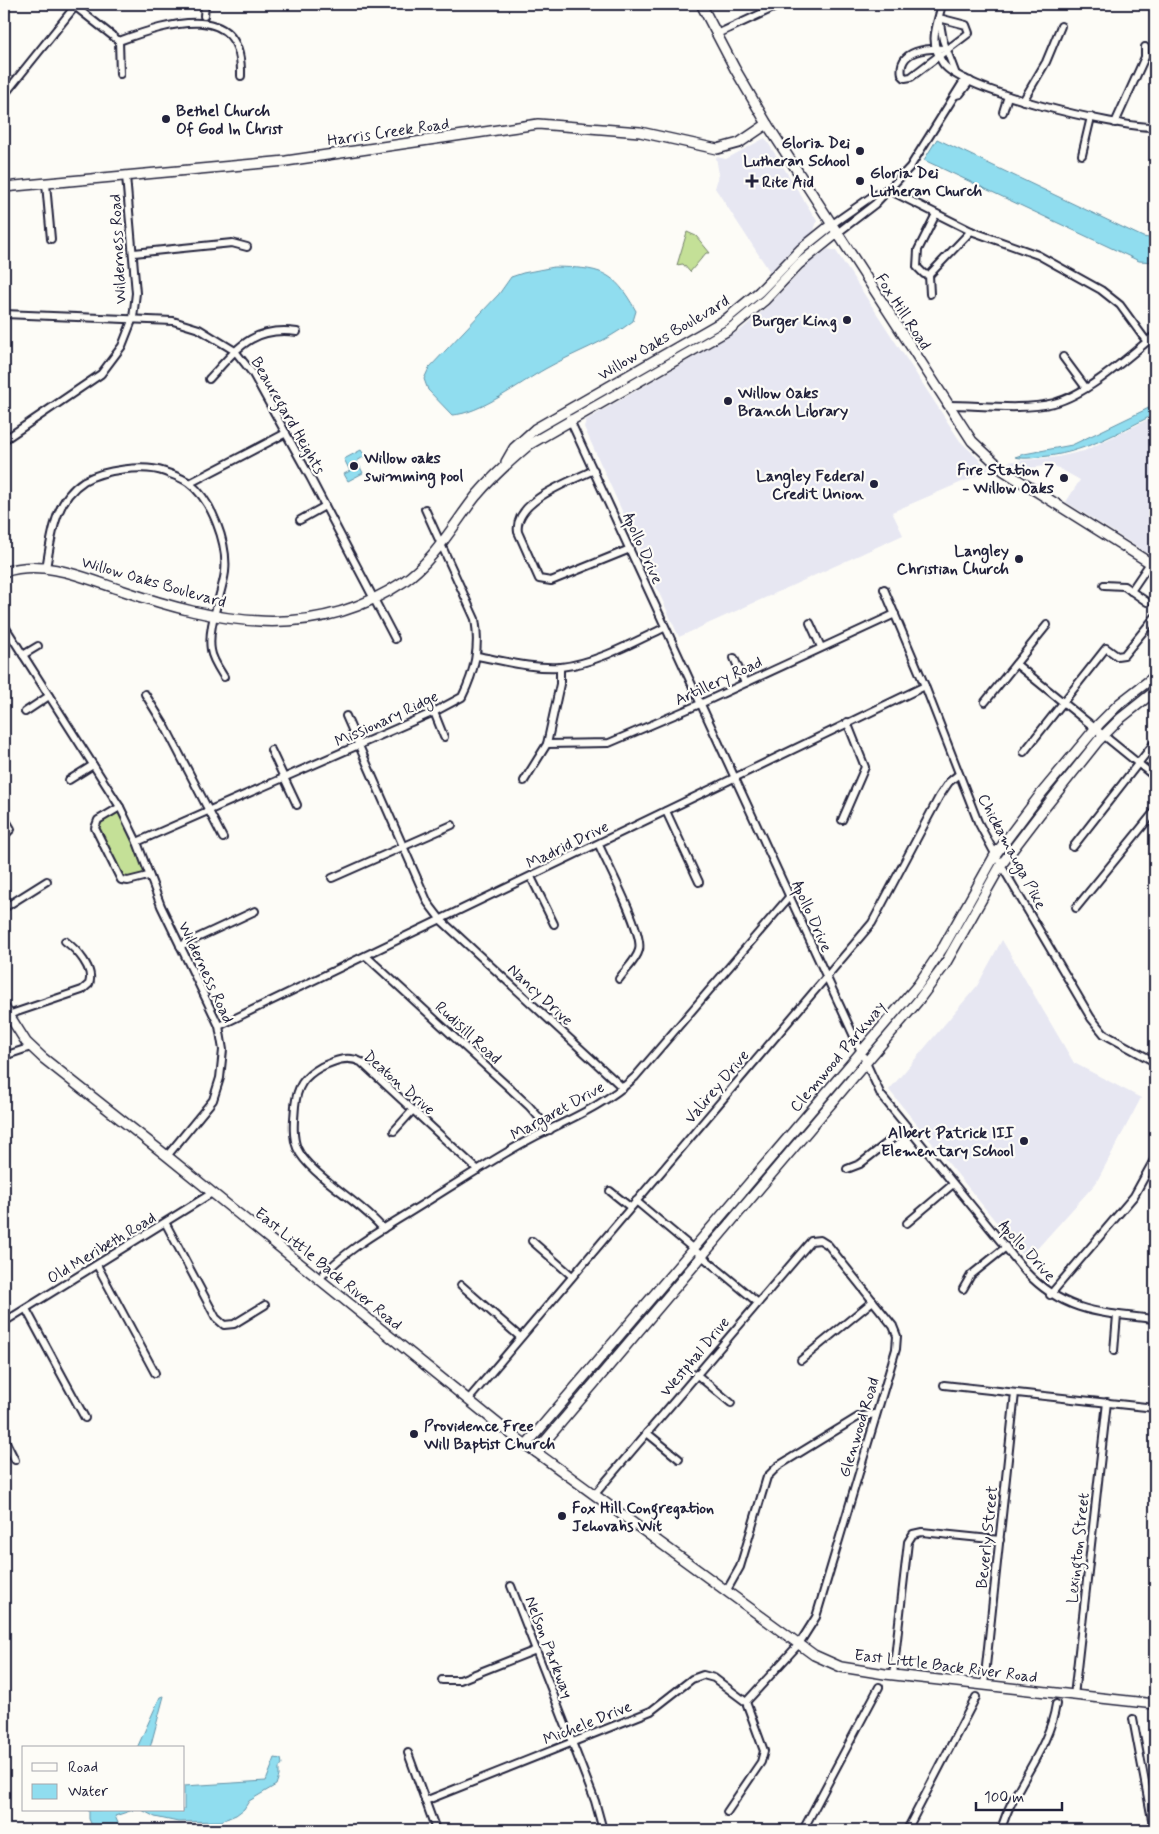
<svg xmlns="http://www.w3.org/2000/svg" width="1159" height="1834" font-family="Mynerve,sans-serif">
<rect width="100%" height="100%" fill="#fdfcf7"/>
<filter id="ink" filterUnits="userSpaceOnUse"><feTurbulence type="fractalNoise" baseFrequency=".02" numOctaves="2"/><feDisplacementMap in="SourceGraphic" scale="10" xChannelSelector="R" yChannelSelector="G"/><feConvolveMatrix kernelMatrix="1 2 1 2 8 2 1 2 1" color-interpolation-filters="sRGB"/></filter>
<g filter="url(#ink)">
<!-- built -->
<g fill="#e7e7f2">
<polygon points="765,138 817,221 814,231 791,250 770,272 715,188 719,175 716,157 726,159"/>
<polygon points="828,249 836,251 960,441 990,470 892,512 903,535 679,637 584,427 586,420 742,329 767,307 808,264"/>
<polygon points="1155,416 1155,558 1066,502 1080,480 1053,465 1016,470 1006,462 1057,457 1084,451"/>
<polygon points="1002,940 1074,1063 1141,1098 1096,1183 1027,1260 889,1090 977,986"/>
</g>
<!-- green -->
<g fill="#c4e097" stroke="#738169">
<polygon points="687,232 696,236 710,253 706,253 690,272 683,264 677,265"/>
<polygon points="120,807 148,876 121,880 95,828 98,820"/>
</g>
<!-- water -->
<g fill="#90ddef" stroke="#6492a7">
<polygon points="937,139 1143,237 1155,239 1155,262 1139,261 924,160"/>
<path d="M554,267c46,1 59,2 82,44l-3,10c-30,23 -56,30 -88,48 -25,14 -65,45 -93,46l-24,-25 -4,-11 5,-11 70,-74 12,-17 12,-4z"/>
<path d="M1155,405v9c-38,19 -73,40 -116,43 -8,1 -16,2 -24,0l9,-3 48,-9z"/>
<polygon points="361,450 365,456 357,461 363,473 348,481 344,474 350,471 344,459"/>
<polygon points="164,1696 150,1748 137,1748 160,1697"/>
<polygon points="275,1758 281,1759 282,1764 279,1768 279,1776 276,1785 249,1801 244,1809 236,1815 221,1821 178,1822 155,1817 142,1810 184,1810 184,1786 266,1781"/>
<polygon points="89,1810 133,1810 115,1816 121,1830 94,1830 89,1819"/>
</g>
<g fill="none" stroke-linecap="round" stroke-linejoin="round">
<defs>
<g id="street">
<polyline points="72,4 119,41 120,74"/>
<polyline points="826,4 842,4"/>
<path d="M942,4c-5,23 -14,35 0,58 16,29 178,66 213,65"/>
<polyline points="204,16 205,4"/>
<path d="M939,18l27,7 3,8 -58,44 -6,1 -3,-3c-5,-26 27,-27 44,-26"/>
<polyline points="939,18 943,40 955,72"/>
<polyline points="717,34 782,4"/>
<path d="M119,41c52,-19 124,-41 122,35"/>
<polyline points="4,95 77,4"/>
<polyline points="956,95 960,94 970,81"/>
<polyline points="1023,101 1046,62 1061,26"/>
<polyline points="1003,112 1008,96"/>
<polyline points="1115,123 1145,57 1145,47"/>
<polyline points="1082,155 1091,117"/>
<polyline points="46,184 51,239"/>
<polyline points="887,189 971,231 1038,255 1101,290 1120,305 1147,342"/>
<polyline points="936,214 918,250 917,267 924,274 929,275 971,231"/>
<polyline points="831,225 871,197 884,191"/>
<polyline points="836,234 875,204 910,167 965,79"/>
<polyline points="134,253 232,243 247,247"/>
<polyline points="929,275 930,294"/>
<polyline points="4,314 173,321 199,329 235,351 253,374 310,477 395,639"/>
<polyline points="1063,357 1086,388"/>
<path d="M209,379c28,-30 43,-53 88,-47"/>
<path d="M947,405c34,0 74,6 107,-2 34,-9 74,-46 101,-68"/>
<path d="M569,418l312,677 144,176c39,42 77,42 130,48"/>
<polyline points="4,440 101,374 122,346 133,318 136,293 126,176"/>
<path d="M594,470c-23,11 -81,31 -76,62l21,47 12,2 79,-32"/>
<polyline points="190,483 286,433"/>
<polyline points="300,520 325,506"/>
<path d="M46,568c6,-32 8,-68 38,-87 19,-11 60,-17 81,-9 8,3 18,6 24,11 23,17 39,61 36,89 -3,23 -18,54 -14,78 1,9 8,19 13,27"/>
<polyline points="1104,585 1124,586 1147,602"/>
<polyline points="884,589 925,686 978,822 1001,865 1091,1018 1104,1034 1155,1062"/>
<polyline points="1131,591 1150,563"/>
<polyline points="810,623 821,647"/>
<polyline points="4,625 120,807 137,842 161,906 219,1026 223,1050 220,1078 213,1100 167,1156"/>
<polyline points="23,655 38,646"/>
<path d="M477,656c27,5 56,13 84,11 36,-4 71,-24 103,-39"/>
<polyline points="734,658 745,683"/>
<polyline points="1016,664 1155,777"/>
<polyline points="145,694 166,728 223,838"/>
<polyline points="985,702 1047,625"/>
<polyline points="25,712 49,696"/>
<polyline points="434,712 444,737"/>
<polyline points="346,716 428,903 441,920 623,1088"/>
<polyline points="547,744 609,743 700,704 895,614"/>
<polyline points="271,750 297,805"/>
<polyline points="1024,752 1106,648 1117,656 1124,655 1155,617"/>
<polyline points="69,780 93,765"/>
<polyline points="524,781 547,744 560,684 560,667"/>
<polyline points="120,807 98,820 95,828 121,880 128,881 148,876"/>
<polyline points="666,811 699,882"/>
<polyline points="4,817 11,829 4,836"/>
<polyline points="842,820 865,767 847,722"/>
<path d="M137,842l297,-130 28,-15c13,-26 18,-50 13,-78l-50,-110"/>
<path d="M599,845c8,19 45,88 40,105 -3,11 -14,20 -20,29"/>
<polyline points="1073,847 1155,742"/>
<polyline points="531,877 554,924"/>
<polyline points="332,878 452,825"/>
<polyline points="4,908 47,881"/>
<polyline points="1076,908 1155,811"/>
<polyline points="180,946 255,911"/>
<polyline points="366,956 529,1106 550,1130"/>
<path d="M8,1015l74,-25 7,-6c6,-15 -13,-35 -24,-43"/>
<polyline points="219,1026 925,686"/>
<polyline points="4,1056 31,1047"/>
<polyline points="394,1131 413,1110"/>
<polyline points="847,1169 860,1164 906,1128"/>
<polyline points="610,1191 630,1207"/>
<polyline points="636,1201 757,1302"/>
<polyline points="907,1223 952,1185"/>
<polyline points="166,1224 216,1318 224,1325 234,1324 265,1305"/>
<path d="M383,1229c-21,-27 -74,-54 -86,-81 -5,-13 -3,-28 -2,-42 2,-19 8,-29 26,-39 13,-6 26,-12 40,-5l117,108"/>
<polyline points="532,1241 572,1276"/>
<polyline points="97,1265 155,1373"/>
<path d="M319,1279c29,-32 68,-52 104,-75 37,-23 73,-47 111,-67 36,-18 71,-32 101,-60l155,-181"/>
<polyline points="461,1285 520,1337"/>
<polyline points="963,1289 971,1275 1006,1247"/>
<polyline points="1050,1295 1134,1196 1155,1158"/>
<polyline points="26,1309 85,1418"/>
<polyline points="4,1322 212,1193"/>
<polyline points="1114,1351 1117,1315"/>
<polyline points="801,1360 873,1301"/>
<polyline points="696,1374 731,1403"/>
<polyline points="944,1385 1155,1408"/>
<polyline points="468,1400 872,923 939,797 949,782 959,774"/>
<polyline points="647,1433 679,1459"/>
<polyline points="4,1438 15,1460"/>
<polyline points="595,1494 811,1241 820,1240 828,1245 893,1326 897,1336 896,1349 816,1617 799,1644 746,1702 764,1751 761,1762 727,1812"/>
<polyline points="511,1586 595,1801 603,1830"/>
<polyline points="727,1590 740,1567 767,1477 778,1466 858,1417 875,1414"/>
<polyline points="893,1675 908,1542 913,1534 922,1532 1000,1540"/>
<polyline points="442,1680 460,1680 536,1650"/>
<polyline points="984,1685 1015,1393"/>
<polyline points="1074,1696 1107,1402"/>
<polyline points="1133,1719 1154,1830"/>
<polyline points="408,1753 436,1830"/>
<polyline points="425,1801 651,1711 692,1679 703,1675 714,1678 746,1702"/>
<polyline points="803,1830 879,1687"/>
<polyline points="907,1830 976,1697"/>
<path d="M1001,1830c12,-44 48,-79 55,-126"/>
</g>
<g id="secondary">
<polyline points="701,4 735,69 767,124 972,441 1004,471 1155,566"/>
<polyline points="4,187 286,161 538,124 640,132 717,149 739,143 767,124"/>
<polyline points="506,462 514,448 535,429 725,320 759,292 801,249 831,225"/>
<path d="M4,572c39,-13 79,5 117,18 96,33 191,53 282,-8 31,-21 50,-57 73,-86 17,-20 35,-36 54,-52l200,-115 35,-29 34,-36 37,-30"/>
<polyline points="4,1007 26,1042 43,1058 167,1156 503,1428 814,1655 841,1667 885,1674 1155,1704"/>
<polyline points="526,1445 918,985 944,946 995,855 1040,795 1099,724 1120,703 1155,676"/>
<polyline points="536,1452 918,1001 944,966 1001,865 1039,815 1098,741 1121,718 1155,691"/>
</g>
</defs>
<!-- street casing -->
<use href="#street" stroke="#22223b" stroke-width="10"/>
<!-- secondary casing -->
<use href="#secondary" stroke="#22223b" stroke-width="12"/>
<!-- street -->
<use href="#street" stroke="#fdfcf7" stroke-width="6"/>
<!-- secondary -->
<use href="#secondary" stroke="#fdfcf7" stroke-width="9"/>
</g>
</g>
<!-- markers -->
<g fill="#22223b" stroke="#fdfcf7" stroke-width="2">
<circle cx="166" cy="119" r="5"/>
<circle cx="860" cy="151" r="5"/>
<path d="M749.5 173.5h5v5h5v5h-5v5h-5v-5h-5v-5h5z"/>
<circle cx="860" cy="181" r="5"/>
<circle cx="847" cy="320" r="5"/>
<circle cx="728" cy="401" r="5"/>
<circle cx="354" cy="466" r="5"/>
<circle cx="1064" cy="478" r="5"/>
<circle cx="874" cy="484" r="5"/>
<circle cx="1019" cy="559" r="5"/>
<circle cx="1024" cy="1141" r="5"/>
<circle cx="414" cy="1434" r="5"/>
<circle cx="562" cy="1516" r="5"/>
</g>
<g text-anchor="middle" stroke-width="4.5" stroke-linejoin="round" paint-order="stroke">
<!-- poi labels -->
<g font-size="16" font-weight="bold" fill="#22223b" stroke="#fdfcf7" text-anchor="start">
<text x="176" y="116">Bethel Church<tspan x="176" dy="18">Of God In Christ</tspan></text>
<text x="850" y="148" text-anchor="end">Gloria Dei<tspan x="850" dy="18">Lutheran School</tspan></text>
<text x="870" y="178">Gloria Dei<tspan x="870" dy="18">Lutheran Church</tspan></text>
<text x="762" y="187">Rite Aid</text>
<text x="837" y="326" text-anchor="end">Burger King</text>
<text x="738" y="398">Willow Oaks<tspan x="738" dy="18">Branch Library</tspan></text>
<text x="364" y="463">Willow oaks<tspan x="364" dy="18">swimming pool</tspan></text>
<text x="1054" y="475" text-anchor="end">Fire Station 7<tspan x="1054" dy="18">- Willow Oaks</tspan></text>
<text x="864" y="481" text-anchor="end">Langley Federal<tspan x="864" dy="18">Credit Union</tspan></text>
<text x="1009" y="556" text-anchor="end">Langley<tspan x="1009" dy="18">Christian Church</tspan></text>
<text x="1014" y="1138" text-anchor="end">Albert Patrick III<tspan x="1014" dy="18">Elementary School</tspan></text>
<text x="424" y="1431">Providence Free<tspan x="424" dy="18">Will Baptist Church</tspan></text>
<text x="572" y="1513">Fox Hill Congregation<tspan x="572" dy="18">Jehovahs Wit</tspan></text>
</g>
<!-- street labels -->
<g font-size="16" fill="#22223b" stroke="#fdfcf7">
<text transform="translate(388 131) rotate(-8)" y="6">Harris Creek Road</text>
<text transform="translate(117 249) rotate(-93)" y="6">Wilderness Road</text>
<text transform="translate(904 311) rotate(57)" y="6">Fox Hill Road</text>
<text transform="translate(663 337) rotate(-31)" y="6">Willow Oaks Boulevard</text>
<text transform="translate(289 415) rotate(60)" y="6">Beauregard Heights</text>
<text transform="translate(644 548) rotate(66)" y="6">Apollo Drive</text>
<text transform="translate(154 581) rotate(16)" y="6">Willow Oaks Boulevard</text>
<text transform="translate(718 680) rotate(-25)" y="6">Artillery Road</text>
<text transform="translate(386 718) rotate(-25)" y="6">Missionary Ridge</text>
<text transform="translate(567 844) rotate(-26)" y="6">Madrid Drive</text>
<text transform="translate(1013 851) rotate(62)" y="6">Chickamauga Pike</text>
<text transform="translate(813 916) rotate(66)" y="6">Apollo Drive</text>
<text transform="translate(207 972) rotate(65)" y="6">Wilderness Road</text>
<text transform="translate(541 994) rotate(43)" y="6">Nancy Drive</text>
<text transform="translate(469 1032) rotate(43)" y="6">Rudisill Road</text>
<text transform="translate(837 1056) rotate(-50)" y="6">Clemwood Parkway</text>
<text transform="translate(400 1082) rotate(41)" y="6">Deaton Drive</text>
<text transform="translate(716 1086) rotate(-50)" y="6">Valirey Drive</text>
<text transform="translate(557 1110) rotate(-29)" y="6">Margaret Drive</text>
<text transform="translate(101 1247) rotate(-31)" y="6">Old Meribeth Road</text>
<text transform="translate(1028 1250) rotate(48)" y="6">Apollo Drive</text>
<text transform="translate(329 1268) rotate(39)" y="6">East Little Back River Road</text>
<text transform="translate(694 1356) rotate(-50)" y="6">Westphal Drive</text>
<text transform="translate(858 1427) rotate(-73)" y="6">Glenwood Road</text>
<text transform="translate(986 1537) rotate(-84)" y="6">Beverly Street</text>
<text transform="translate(1077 1548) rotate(-84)" y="6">Lexington Street</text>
<text transform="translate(550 1647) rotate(69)" y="6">Nelson Parkway</text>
<text transform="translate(946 1665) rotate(7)" y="6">East Little Back River Road</text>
<text transform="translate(587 1722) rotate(-22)" y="6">Michele Drive</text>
</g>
</g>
<!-- margin -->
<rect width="1159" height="1834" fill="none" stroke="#fdfcf7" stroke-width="20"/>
<rect x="10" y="10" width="1139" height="1814" fill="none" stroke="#22223b" stroke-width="2" filter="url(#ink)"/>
<!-- legend -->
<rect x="22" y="1746" width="162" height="65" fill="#fdfcf7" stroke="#a5a5ac"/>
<rect x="32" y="1763" width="25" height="8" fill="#fdfcf7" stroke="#a5a5ac"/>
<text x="68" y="1772" font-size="15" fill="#22223b">Road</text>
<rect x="32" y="1784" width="25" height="15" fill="#90ddef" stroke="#a5a5ac"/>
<text x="68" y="1796" font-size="15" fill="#22223b">Water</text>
<!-- scale -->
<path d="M976 1802v8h86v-8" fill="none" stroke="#22223b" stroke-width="2.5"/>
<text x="984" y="1802" font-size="15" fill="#22223b" stroke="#fdfcf7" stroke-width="4" paint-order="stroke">100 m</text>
</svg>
